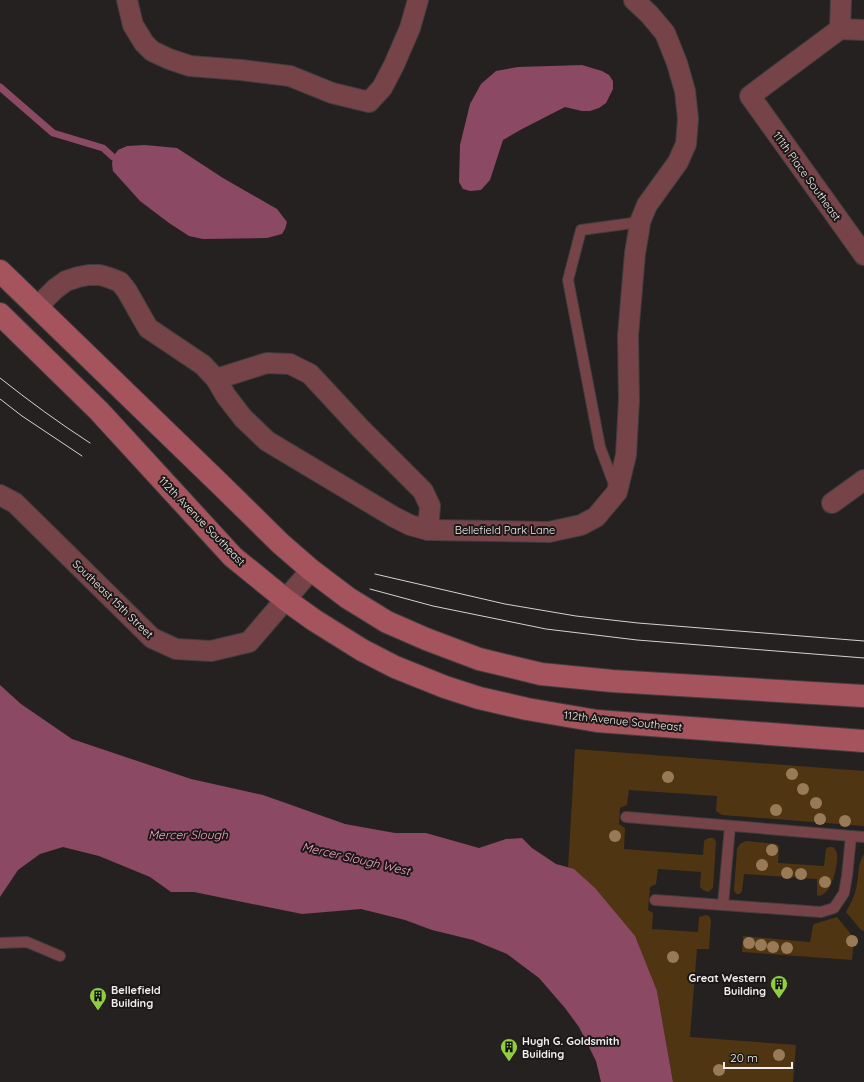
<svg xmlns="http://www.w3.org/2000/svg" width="864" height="1082" font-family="Quicksand,sans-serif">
<rect width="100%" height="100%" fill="#252120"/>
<!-- green -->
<g fill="#4f3512">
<path d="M575,749l289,22v55l-142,-11 -6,-4 1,-15 -88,-6 -2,15 -7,3 -1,16 6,4 -1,21 79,6 1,-14c4,-4 10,-5 12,1l-3,46 -5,4 -5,-2 -3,-3 1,-15 -43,-3 -2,15 -6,3 -2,23 5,3 -1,16 46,3 1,-15 7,-2 3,1 2,4 -2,29h-12l-7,88 106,8 -3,37h-120l-16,-91 -89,-123z"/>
<path d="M746,841l30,3 3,2 -1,17 46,3 2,-17 3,-2c3,0 6,0 7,4 4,8 -3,33 -9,40 -2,2 -5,4 -7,5l-3,-1v-16l-73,-5 -2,17 -2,3h-4l-2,-4 3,-41 3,-5z"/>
<path d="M864,854v77l-3,-1 -15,-18c4,-7 8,-15 10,-23 3,-11 1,-25 8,-35z"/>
<polygon points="837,917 854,938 852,960 742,952 743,936 810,942 813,926 814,924"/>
</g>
<!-- water -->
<g fill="#8b4964">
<polygon points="582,65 602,71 609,75 613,81 613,89 606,103 599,108 590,111 582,111 565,107 522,129 503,140 490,180 481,190 470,191 463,189 459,182 460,145 470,104 481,84 496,71 518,67"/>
<polygon points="145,145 177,148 223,178 277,209 287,222 285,229 282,234 267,238 203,239 189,236 169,223 140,201 113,171 112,164 113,157 118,150 127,146"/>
<polygon points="0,685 21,704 72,739 191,779 263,795 345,824 395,833 426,833 479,848 506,839 522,838 532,848 556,864 574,869 595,888 635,936 657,991 673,1082 601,1082 596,1061 579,1027 565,1008 539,978 507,954 473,940 432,930 405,920 361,909 302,914 194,892 171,892 150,877 99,856 63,847 40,854 18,870 0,897"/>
</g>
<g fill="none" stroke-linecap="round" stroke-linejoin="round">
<!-- stream -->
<polyline stroke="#8b4964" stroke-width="7" points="0,87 53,133 103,148 113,157"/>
<defs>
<g id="lane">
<polyline points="615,487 600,447 568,280 581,230 640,222"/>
<polyline points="626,817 864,837"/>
<polyline points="730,826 723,905 821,912 834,908 844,893 847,876 851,836"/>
<polyline points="655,900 723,905"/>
<polyline points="0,943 27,942 60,956"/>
</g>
<g id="street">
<polyline points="127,0 133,25 144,43 152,51 169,59 190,66 241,70 290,76 332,93 369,102 382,88 394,65 410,28 418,0"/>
<polyline points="841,0 840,29 750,96 864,255"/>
<polyline points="840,29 864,30"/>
<polyline points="39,310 45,299 55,289 66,281 78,277 89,275 100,275 110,278 120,282 127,291 148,328 203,365 216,379 226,396 243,418 267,441 394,517 410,525 428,530 549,532 581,525 596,517 617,492 626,455 629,400 628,336 635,253 639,230 640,222 647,205 678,162 686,144 688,119 685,91 677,63 665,33 649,14 634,0"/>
<polyline points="216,379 267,363 290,364 310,374 361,429 423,491 430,506 428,530"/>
<polyline points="0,495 15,503 152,638 176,649 211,651 249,642 311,570"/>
<polyline points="832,503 864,480"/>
</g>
<g id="secondary">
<polyline points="0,271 222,486 281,544 311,570 348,598 387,622 426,639 479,659 541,674 612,681 864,696"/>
<polyline points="0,314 99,411 233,557 286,600 314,620 362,650 395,667 445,687 479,698 527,709 597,721 864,741"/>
</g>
</defs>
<!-- lane casing -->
<use href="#lane" stroke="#423e3d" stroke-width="12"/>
<!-- street casing -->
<use href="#street" stroke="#423e3d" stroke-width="22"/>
<!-- secondary casing -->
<use href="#secondary" stroke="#423e3d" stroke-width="24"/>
<!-- lane -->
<use href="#lane" stroke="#764448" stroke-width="10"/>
<!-- street -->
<use href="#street" stroke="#764448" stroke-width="20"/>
<!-- secondary -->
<use href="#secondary" stroke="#a5545d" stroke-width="22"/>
<!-- tram -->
<g stroke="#d4d1d0" stroke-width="1">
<path d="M0,378c29,23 59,45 90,65"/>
<polyline points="0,399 22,416 82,456"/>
<polyline points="375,574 505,604 576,616 638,623 864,641"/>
<polyline points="370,589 433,606 546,629 637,640 864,658"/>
</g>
</g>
<!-- trees -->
<g fill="#987a56">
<circle cx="792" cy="774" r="6"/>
<circle cx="668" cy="777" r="6"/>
<circle cx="803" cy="789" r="6"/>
<circle cx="816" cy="803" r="6"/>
<circle cx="776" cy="810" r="6"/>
<circle cx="820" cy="819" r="6"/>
<circle cx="845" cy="821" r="6"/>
<circle cx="615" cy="836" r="6"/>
<circle cx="772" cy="850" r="6"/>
<circle cx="762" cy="865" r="6"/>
<circle cx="787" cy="873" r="6"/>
<circle cx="801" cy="874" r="6"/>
<circle cx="825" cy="882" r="6"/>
<circle cx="852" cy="941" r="6"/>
<circle cx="749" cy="943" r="6"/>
<circle cx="761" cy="945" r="6"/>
<circle cx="773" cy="947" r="6"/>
<circle cx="787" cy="948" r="6"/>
<circle cx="673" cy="957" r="6"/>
<circle cx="779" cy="1055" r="6"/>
<circle cx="719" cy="1070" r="6"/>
</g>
<!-- icons -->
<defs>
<symbol id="building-pin" viewBox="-11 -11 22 30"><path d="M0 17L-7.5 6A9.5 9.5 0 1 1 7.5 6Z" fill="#90cd41" stroke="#1c1817"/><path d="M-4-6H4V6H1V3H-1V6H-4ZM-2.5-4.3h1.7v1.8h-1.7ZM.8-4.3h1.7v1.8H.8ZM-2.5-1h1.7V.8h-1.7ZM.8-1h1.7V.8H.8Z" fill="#111"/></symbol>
</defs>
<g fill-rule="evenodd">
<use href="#building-pin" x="769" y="974" width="20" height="27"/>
<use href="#building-pin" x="88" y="986" width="20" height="27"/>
<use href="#building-pin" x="499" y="1037" width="20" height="27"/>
</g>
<g text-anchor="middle" stroke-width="4" stroke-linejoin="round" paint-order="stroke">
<!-- street labels -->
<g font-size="11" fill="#f1eeed" stroke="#1c1817">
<text transform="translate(807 176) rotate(54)" y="4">111th Place Southeast</text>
<text transform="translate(202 521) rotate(46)" y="4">112th Avenue Southeast</text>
<text x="505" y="534">Bellefield Park Lane</text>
<text transform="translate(113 599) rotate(44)" y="4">Southeast 15th Street</text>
<text transform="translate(623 721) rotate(6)" y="4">112th Avenue Southeast</text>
</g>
<!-- poi labels -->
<g font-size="11" font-weight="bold" fill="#f1eeed" stroke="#1c1817" text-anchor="start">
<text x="766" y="982" text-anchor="end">Great Western<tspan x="766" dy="13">Building</tspan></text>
<text x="111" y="994">Bellefield<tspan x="111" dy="13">Building</tspan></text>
<text x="522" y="1045">Hugh G. Goldsmith<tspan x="522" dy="13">Building</tspan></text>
</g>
<!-- water labels -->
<g font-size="12" font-style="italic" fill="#f4a4c3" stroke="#1c1817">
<text x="188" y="839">Mercer Slough</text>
<text transform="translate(356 859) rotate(13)" y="4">Mercer Slough West</text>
</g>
</g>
<!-- scale -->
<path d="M724 1062v6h68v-6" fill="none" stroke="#f1eeed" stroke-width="2"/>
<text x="730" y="1062" font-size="12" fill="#f1eeed" stroke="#1c1817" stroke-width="3" paint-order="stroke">20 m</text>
</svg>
